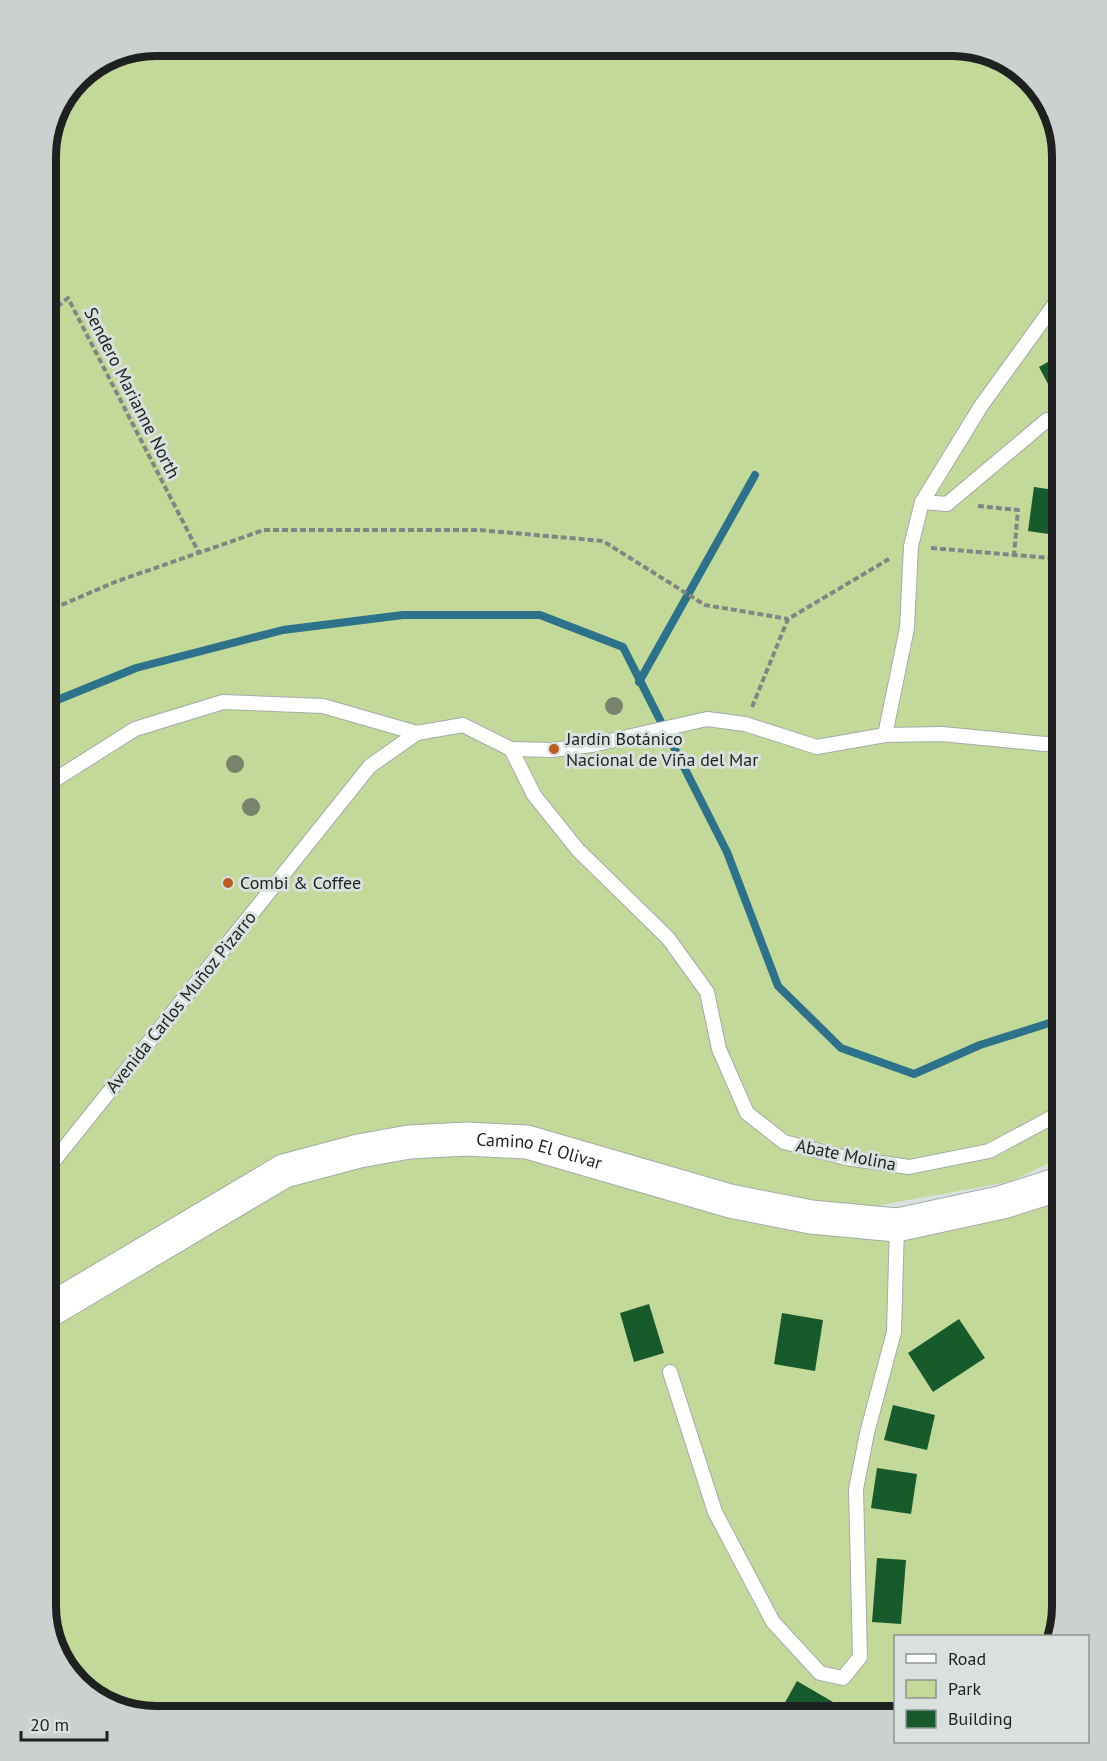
<svg xmlns="http://www.w3.org/2000/svg" width="1107" height="1761" font-family="'PT Sans',sans-serif">
<rect width="100%" height="100%" fill="#d9e0de"/>
<!-- green -->
<g fill="#c3d999">
<polygon points="155,45 959,45 1013,63 1050,106 1062,155 1062,1157 1009,1182 847,1211 387,1133 45,1305 45,148 77,77 113,53"/>
<polygon points="508,1150 872,1231 1062,1190 1062,1606 1053,1636 896,1636 895,1716 148,1716 94,1698 57,1655 45,1606 45,1322 288,1180 393,1152"/>
</g>
<g fill="none" stroke-linecap="round" stroke-linejoin="round">
<!-- stream -->
<g stroke="#2d728a" stroke-width="8">
<polyline points="639,682 755,475"/>
<polyline points="45,705 136,668 283,630 403,615 540,615 623,647 727,852 778,986 841,1048 914,1074 980,1045 1062,1019"/>
</g>
</g>
<!-- building -->
<g fill="#175b2c">
<polygon points="1062,354 1062,395 1056,399 1039,367"/>
<polygon points="1034,487 1062,491 1062,536 1028,531"/>
<polygon points="649,1304 664,1353 634,1362 620,1313"/>
<polygon points="782,1313 823,1320 815,1371 774,1364"/>
<polygon points="959,1319 985,1358 933,1392 908,1353"/>
<polygon points="893,1405 935,1415 927,1450 884,1440"/>
<polygon points="877,1468 917,1474 911,1514 871,1508"/>
<polygon points="877,1558 906,1560 901,1624 872,1622"/>
<polygon points="797,1681 857,1716 800,1716 783,1706"/>
</g>
<g fill="none" stroke-linecap="round" stroke-linejoin="round">
<defs>
<g id="lane">
<polyline points="922,502 947,504 1047,420"/>
<polyline points="885,735 907,628 911,546 922,502 981,406 1062,294"/>
<polyline points="511,749 534,795 578,850 668,938 707,992 719,1049 747,1113 784,1142 846,1158 909,1167 989,1151 1062,1112"/>
<polyline points="45,786 135,729 223,702 323,706 417,733 463,725 511,749 552,750 592,745 707,719 745,724 817,747 885,735 942,734 1045,744 1062,743"/>
<polyline points="45,1172 370,766 417,733"/>
<polyline points="670,1372 715,1512 773,1622 820,1673 843,1678 860,1657 856,1489 867,1433 894,1332 897,1225"/>
</g>
<g id="secondary">
<path id="s1" d="M45,1313l239,-142 75,-20 50,-9 58,-3 60,3 203,59 81,16 86,8 106,-23 59,-19"/>
</g>
</defs>
<!-- lane casing -->
<use href="#lane" stroke="#a4aba9" stroke-width="16"/>
<!-- secondary casing -->
<use href="#secondary" stroke="#a4aba9" stroke-width="35"/>
<!-- path -->
<g stroke="#818684" stroke-width="4" stroke-dasharray="6 3" stroke-linecap="butt">
<polyline points="45,297 57,290 51,312 68,298 199,553"/>
<polyline points="978,506 1018,510 1014,555"/>
<polyline points="931,548 1062,559"/>
<polyline points="45,612 115,582 264,530 479,530 603,541 705,605 788,619"/>
<polyline points="752,707 788,619 889,559"/>
</g>
<!-- lane -->
<use href="#lane" stroke="#fff" stroke-width="14"/>
<!-- secondary -->
<use href="#secondary" stroke="#fff" stroke-width="33"/>
</g>
<!-- trees -->
<g fill="#79826c">
<circle cx="614" cy="706" r="9"/>
<circle cx="235" cy="764" r="9"/>
<circle cx="251" cy="807" r="9"/>
</g>
<!-- markers -->
<g fill="#bd5b21" stroke="#d9e0de" stroke-width="2">
<circle cx="554" cy="749" r="6"/>
<circle cx="228" cy="883" r="6"/>
</g>
<g text-anchor="middle" stroke-width="6" stroke-linejoin="round" paint-order="stroke">
<!-- street labels -->
<g font-size="18" fill="#1e2120" stroke="#d9e0de">
<text transform="translate(132 393) rotate(63)" y="6">Sendero Marianne North</text>
<text transform="translate(181 1002) rotate(-51)" y="6">Avenida Carlos Muñoz Pizarro</text>
<text dy="6" stroke="none"><textPath href="#s1" startOffset="538">Camino El Olivar</textPath></text>
<text transform="translate(846 1155) rotate(11)" y="6">Abate Molina</text>
</g>
<!-- poi labels -->
<g font-size="18" fill="#1e2120" stroke="#d9e0de" text-anchor="start">
<text x="566" y="745">Jardín Botánico<tspan x="566" dy="21">Nacional de Viña del Mar</tspan></text>
<text x="240" y="889">Combi &amp; Coffee</text>
</g>
</g>
<!-- crop -->
<path d="M0 0H1107V1761H0ZM156 56H952A100 100 0 0 1 1052 156V1606A100 100 0 0 1 952 1706H156A100 100 0 0 1 56 1606V156A100 100 0 0 1 156 56Z" fill="#cad1cf" fill-rule="evenodd"/>
<path fill="none" stroke="#1e2120" stroke-width="8" d="M156 56H952A100 100 0 0 1 1052 156V1606A100 100 0 0 1 952 1706H156A100 100 0 0 1 56 1606V156A100 100 0 0 1 156 56Z"/>
<!-- legend -->
<rect x="894" y="1635" width="195" height="108" fill="#d9e0de" stroke="#8e9492" stroke-width="1.5"/>
<rect x="906" y="1654" width="30" height="9" fill="#ffffff" stroke="#8e9492" stroke-width="1.5"/>
<text x="948" y="1665" font-size="18" fill="#1e2120">Road</text>
<rect x="906" y="1680" width="30" height="18" fill="#c3d999" stroke="#8e9492" stroke-width="1.5"/>
<text x="948" y="1695" font-size="18" fill="#1e2120">Park</text>
<rect x="906" y="1710" width="30" height="18" fill="#175b2c" stroke="#8e9492" stroke-width="1.5"/>
<text x="948" y="1725" font-size="18" fill="#1e2120">Building</text>
<!-- scale -->
<path d="M21 1731v9h86v-9" fill="none" stroke="#1e2120" stroke-width="3"/>
<text x="30" y="1731" font-size="18" fill="#1e2120" stroke="#d9e0de" stroke-width="4.5" paint-order="stroke">20 m</text>
</svg>
